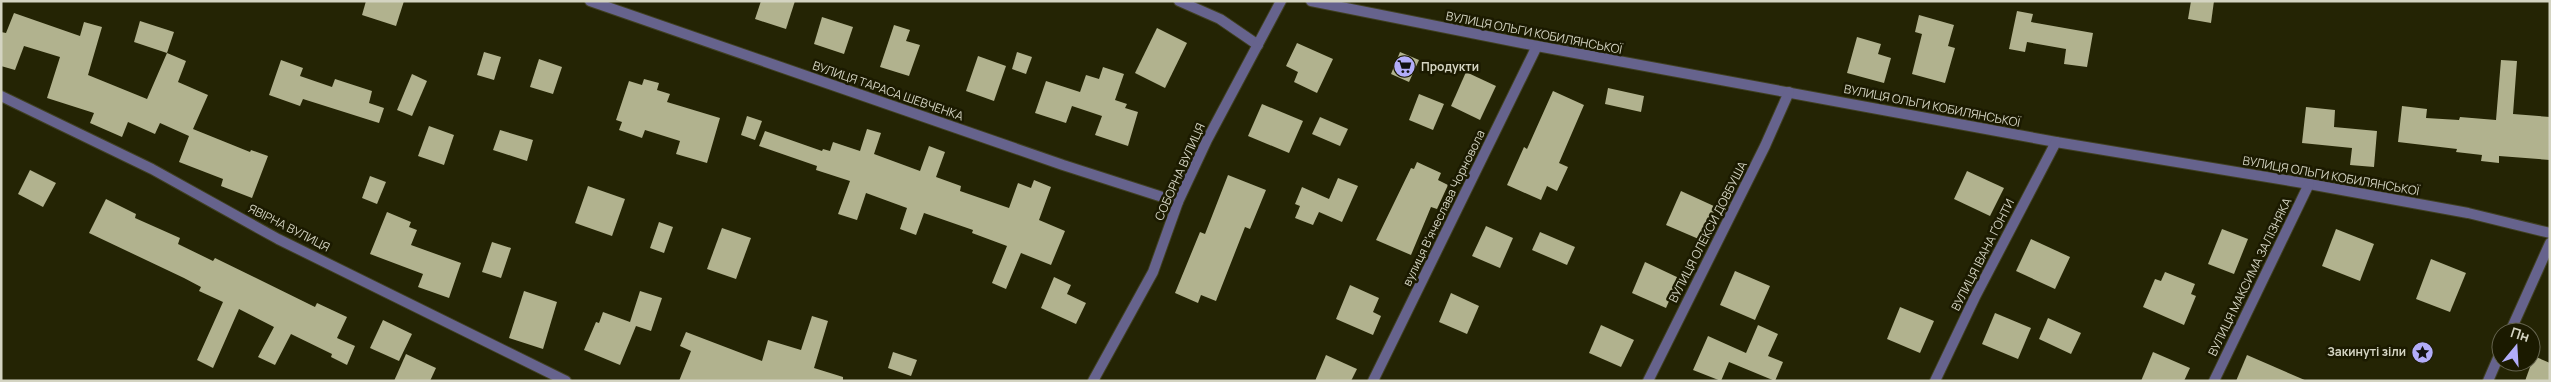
<svg xmlns="http://www.w3.org/2000/svg" width="2551" height="382" font-family="Manrope,sans-serif">
<rect width="100%" height="100%" fill="#242404"/>
<!-- building -->
<g fill="#b1b28e">
<polygon points="366,1 404,1 396,26 362,15"/>
<polygon points="761,1 795,1 786,29 755,19"/>
<polygon points="2191,1 2214,1 2211,23 2188,19"/>
<polygon points="2017,11 2033,14 2031,22 2093,33 2087,67 2064,64 2066,49 2027,42 2025,52 2009,49"/>
<polygon points="14,13 80,36 84,22 102,27 88,75 147,99 167,53 186,61 178,82 208,95 193,129 250,152 251,150 268,156 252,198 221,186 223,179 179,162 189,136 160,123 155,134 128,122 122,137 90,123 94,113 47,98 60,57 24,46 15,70 1,66 1,32 6,33"/>
<polygon points="1919,15 1954,25 1948,46 1955,48 1945,83 1912,74 1922,34 1915,32"/>
<polygon points="822,17 853,27 844,54 814,44"/>
<polygon points="140,21 174,32 167,53 134,42"/>
<polygon points="894,25 910,30 906,41 920,45 909,76 880,67"/>
<polygon points="1157,28 1187,43 1165,88 1135,73"/>
<polygon points="1857,37 1881,44 1878,54 1891,58 1884,83 1847,73"/>
<polygon points="1297,43 1333,59 1317,93 1294,82 1298,72 1286,66"/>
<polygon points="484,52 501,57 494,80 477,75"/>
<polygon points="1017,52 1032,57 1026,74 1012,69"/>
<polygon points="1400,52 1419,60 1409,82 1391,74"/>
<polygon points="978,56 1006,66 994,101 966,91"/>
<polygon points="539,59 562,67 553,94 530,87"/>
<polygon points="281,60 303,68 300,76 332,87 335,79 372,91 369,103 384,108 379,123 303,99 300,106 269,95"/>
<polygon points="2501,60 2517,61 2513,114 2550,117 2550,160 2499,156 2499,163 2481,161 2482,155 2456,152 2457,149 2398,142 2402,106 2427,109 2426,118 2459,120 2460,117 2496,120"/>
<polygon points="1103,67 1124,74 1115,100 1127,104 1125,108 1138,112 1128,146 1095,135 1102,116 1072,106 1066,123 1035,113 1046,81 1080,92 1086,75 1099,79"/>
<polygon points="1466,72 1496,86 1480,120 1451,106"/>
<polygon points="412,74 427,81 412,116 397,110"/>
<polygon points="644,79 659,83 657,90 670,94 667,102 720,118 707,163 676,154 680,141 645,130 642,138 619,130 622,122 616,120 629,81 642,85"/>
<polygon points="1608,88 1644,96 1641,112 1605,104"/>
<polygon points="1553,91 1584,105 1559,163 1568,167 1557,191 1547,186 1541,200 1507,185 1524,147 1527,149"/>
<polygon points="1419,94 1444,104 1433,130 1409,120"/>
<polygon points="1262,104 1303,121 1289,153 1248,136"/>
<polygon points="2306,107 2335,110 2334,127 2377,131 2374,167 2350,165 2352,148 2302,143"/>
<polygon points="747,116 762,121 755,140 741,135"/>
<polygon points="1320,117 1348,129 1340,146 1312,134"/>
<polygon points="429,126 454,135 444,165 418,156"/>
<polygon points="867,129 881,133 874,154 920,171 929,146 945,152 936,177 961,186 960,191 1009,208 1018,183 1031,188 1034,180 1051,187 1039,220 1065,231 1051,265 1021,253 1006,289 992,283 1007,246 972,233 973,230 924,213 916,235 900,229 907,208 866,193 857,220 838,214 850,181 816,170 817,166 759,146 765,131 822,151 823,149 830,151 833,142 860,151"/>
<polygon points="500,130 533,140 527,161 493,150"/>
<polygon points="1417,162 1441,173 1438,180 1448,185 1437,209 1431,207 1411,255 1376,240 1411,168 1414,169"/>
<polygon points="30,170 56,183 43,207 18,194"/>
<polygon points="1967,171 2004,188 1990,216 1954,199"/>
<polygon points="1228,175 1266,190 1250,229 1245,227 1216,301 1201,295 1198,303 1175,293 1200,232 1205,234"/>
<polygon points="370,176 386,182 377,204 362,198"/>
<polygon points="1338,178 1358,186 1342,222 1319,212 1313,225 1295,218 1300,206 1295,204 1302,187 1329,199"/>
<polygon points="588,186 625,199 612,236 575,223"/>
<polygon points="1681,191 1716,207 1701,240 1666,225"/>
<polygon points="106,199 136,214 135,218 180,238 178,244 213,261 215,258 315,307 317,303 347,317 337,338 355,346 347,365 331,357 332,354 291,334 275,365 258,357 274,327 239,309 213,368 197,360 223,302 199,291 201,287 184,278 89,233"/>
<polygon points="387,212 411,222 409,227 417,230 411,245 461,263 449,298 418,287 423,274 370,254"/>
<polygon points="659,222 673,227 664,253 650,248"/>
<polygon points="1486,226 1513,238 1500,268 1472,256"/>
<polygon points="722,228 751,238 736,279 707,269"/>
<polygon points="2222,229 2248,239 2234,274 2208,264"/>
<polygon points="2336,229 2374,244 2360,281 2322,266"/>
<polygon points="1540,232 1575,247 1567,265 1532,250"/>
<polygon points="2031,239 2070,257 2055,289 2016,271"/>
<polygon points="492,242 511,248 501,278 482,272"/>
<polygon points="2431,259 2466,273 2450,312 2416,299"/>
<polygon points="1645,262 1679,278 1666,308 1632,293"/>
<polygon points="1735,271 1770,286 1755,320 1720,305"/>
<polygon points="2165,272 2195,284 2191,294 2196,296 2184,325 2143,307 2155,279 2161,281"/>
<polygon points="1054,277 1071,285 1067,294 1086,303 1076,324 1041,308"/>
<polygon points="1350,285 1379,298 1373,312 1381,316 1373,335 1336,319"/>
<polygon points="524,291 557,302 543,349 509,338"/>
<polygon points="640,291 662,298 651,331 636,326 620,365 584,350 596,322 599,323 603,312 630,322"/>
<polygon points="1451,293 1479,306 1467,334 1439,322"/>
<polygon points="1900,307 1934,321 1920,353 1887,339"/>
<polygon points="1995,313 2031,328 2018,359 1982,344"/>
<polygon points="812,316 828,321 814,368 843,377 843,381 679,381 691,351 680,346 686,332 762,361 768,340 801,350"/>
<polygon points="2048,318 2081,333 2071,354 2039,339"/>
<polygon points="383,320 412,334 399,361 370,348"/>
<polygon points="1601,325 1634,340 1621,367 1589,353"/>
<polygon points="1758,325 1778,334 1768,356 1783,362 1775,381 1729,362 1721,381 1693,370 1708,336 1746,353"/>
<polygon points="893,352 917,360 911,376 888,368"/>
<polygon points="2153,352 2190,368 2184,381 2141,381"/>
<polygon points="406,354 436,368 430,381 394,381"/>
<polygon points="1326,355 1357,369 1351,381 1315,381"/>
<polygon points="2247,355 2307,381 2236,381"/>
<polygon points="2534,356 2550,363 2550,381 2525,381"/>
</g>
<g fill="none" stroke-linecap="round" stroke-linejoin="round">
<defs>
<g id="street">
<polyline points="590,1 1063,165 1178,202"/>
<polyline points="1179,1 1220,19 1258,45"/>
<polyline points="1311,1 1537,46 2056,142 2309,184 2468,213 2550,233"/>
<polyline points="1,96 152,169 278,239 566,381"/>
<polyline points="2510,332 2550,243"/>
<polyline points="1093,381 1153,272 1178,202 1207,140 1281,1"/>
<polyline points="1373,381 1537,46"/>
<polyline points="1648,381 1765,146 1789,92"/>
<polyline points="1935,381 1975,297 2056,142"/>
<polyline points="2214,381 2309,184"/>
<polyline points="2488,381 2501,351"/>
</g>
</defs>
<!-- street casing -->
<use href="#street" stroke="#404022" stroke-width="12"/>
<!-- street -->
<use href="#street" stroke="#66638d" stroke-width="10"/>
</g>
<!-- icons -->
<defs>
<symbol id="supermarket-disc" viewBox="-11 -11 22 22"><circle r="9.5" fill="#b2adf9" stroke="#1b1a00"/><path d="M-6-5.5h2.5l.6 2H6L4.5 2H-2.5L-4.4-4H-6ZM-1.5 3.2a1.3 1.3 0 1 0 .1 0ZM3 3.2a1.3 1.3 0 1 0 .1 0Z" fill="#111"/></symbol>
<symbol id="sight-disc" viewBox="-11 -11 22 22"><circle r="9.5" fill="#b2adf9" stroke="#1b1a00"/><path d="M0-6L1.8-2.2L6-1.7L2.9 1.2L3.7 5.4L0 3.3L-3.7 5.4L-2.9 1.2L-6-1.7L-1.8-2.2Z" fill="#111"/></symbol>
</defs>
<g fill-rule="evenodd">
<use href="#supermarket-disc" x="1392" y="54" width="25" height="25"/>
<use href="#sight-disc" x="2410" y="340" width="25" height="25"/>
</g>
<g text-anchor="middle" stroke-width="5" stroke-linejoin="round" paint-order="stroke">
<!-- street labels -->
<g font-size="12" fill="#d4d4c2" stroke="#1b1a00">
<text transform="translate(1534 33) rotate(11)" y="4">ВУЛИЦЯ ОЛЬГИ КОБИЛЯНСЬКОЇ</text>
<text transform="translate(888 91) rotate(19)" y="4">ВУЛИЦЯ ТАРАСА ШЕВЧЕНКА</text>
<text transform="translate(1932 106) rotate(11)" y="4">ВУЛИЦЯ ОЛЬГИ КОБИЛЯНСЬКОЇ</text>
<text transform="translate(1180 172) rotate(-66)" y="4">СОБОРНА ВУЛИЦЯ</text>
<text transform="translate(2331 176) rotate(10)" y="4">ВУЛИЦЯ ОЛЬГИ КОБИЛЯНСЬКОЇ</text>
<text transform="translate(1444 208) rotate(-64)" y="4">вулиця Вʼячеслава Чорновола</text>
<text transform="translate(289 228) rotate(27)" y="4">ЯВІРНА ВУЛИЦЯ</text>
<text transform="translate(1708 232) rotate(-63)" y="4">ВУЛИЦЯ ОЛЕКСИ ДОВБУША</text>
<text transform="translate(1983 255) rotate(-63)" y="4">ВУЛИЦЯ ІВАНА ҐОНТИ</text>
<text transform="translate(2250 277) rotate(-64)" y="4">ВУЛИЦЯ МАКСИМА ЗАЛІЗНЯКА</text>
</g>
<!-- poi labels -->
<g font-size="12" font-weight="bold" fill="#d4d4c2" stroke="#1b1a00" text-anchor="start">
<text x="1421" y="71">Продукти</text>
<text x="2406" y="356" text-anchor="end">Закинуті зіли</text>
</g>
</g>
<!-- border -->
<rect width="2551" height="382" fill="none" stroke="#d4d4c2" stroke-width="5"/>
<!-- north arrow -->
<g transform="translate(2516 347) rotate(18)"><circle r="24" fill="#1b1a00" stroke="#65644e"/>
<path d="M0-4L9 19L0 12L-9 19Z" fill="#b2adf9"/>
<text y="-8" font-size="14" font-weight="bold" text-anchor="middle" fill="#d4d4c2">Пн</text>
</g>
</svg>
